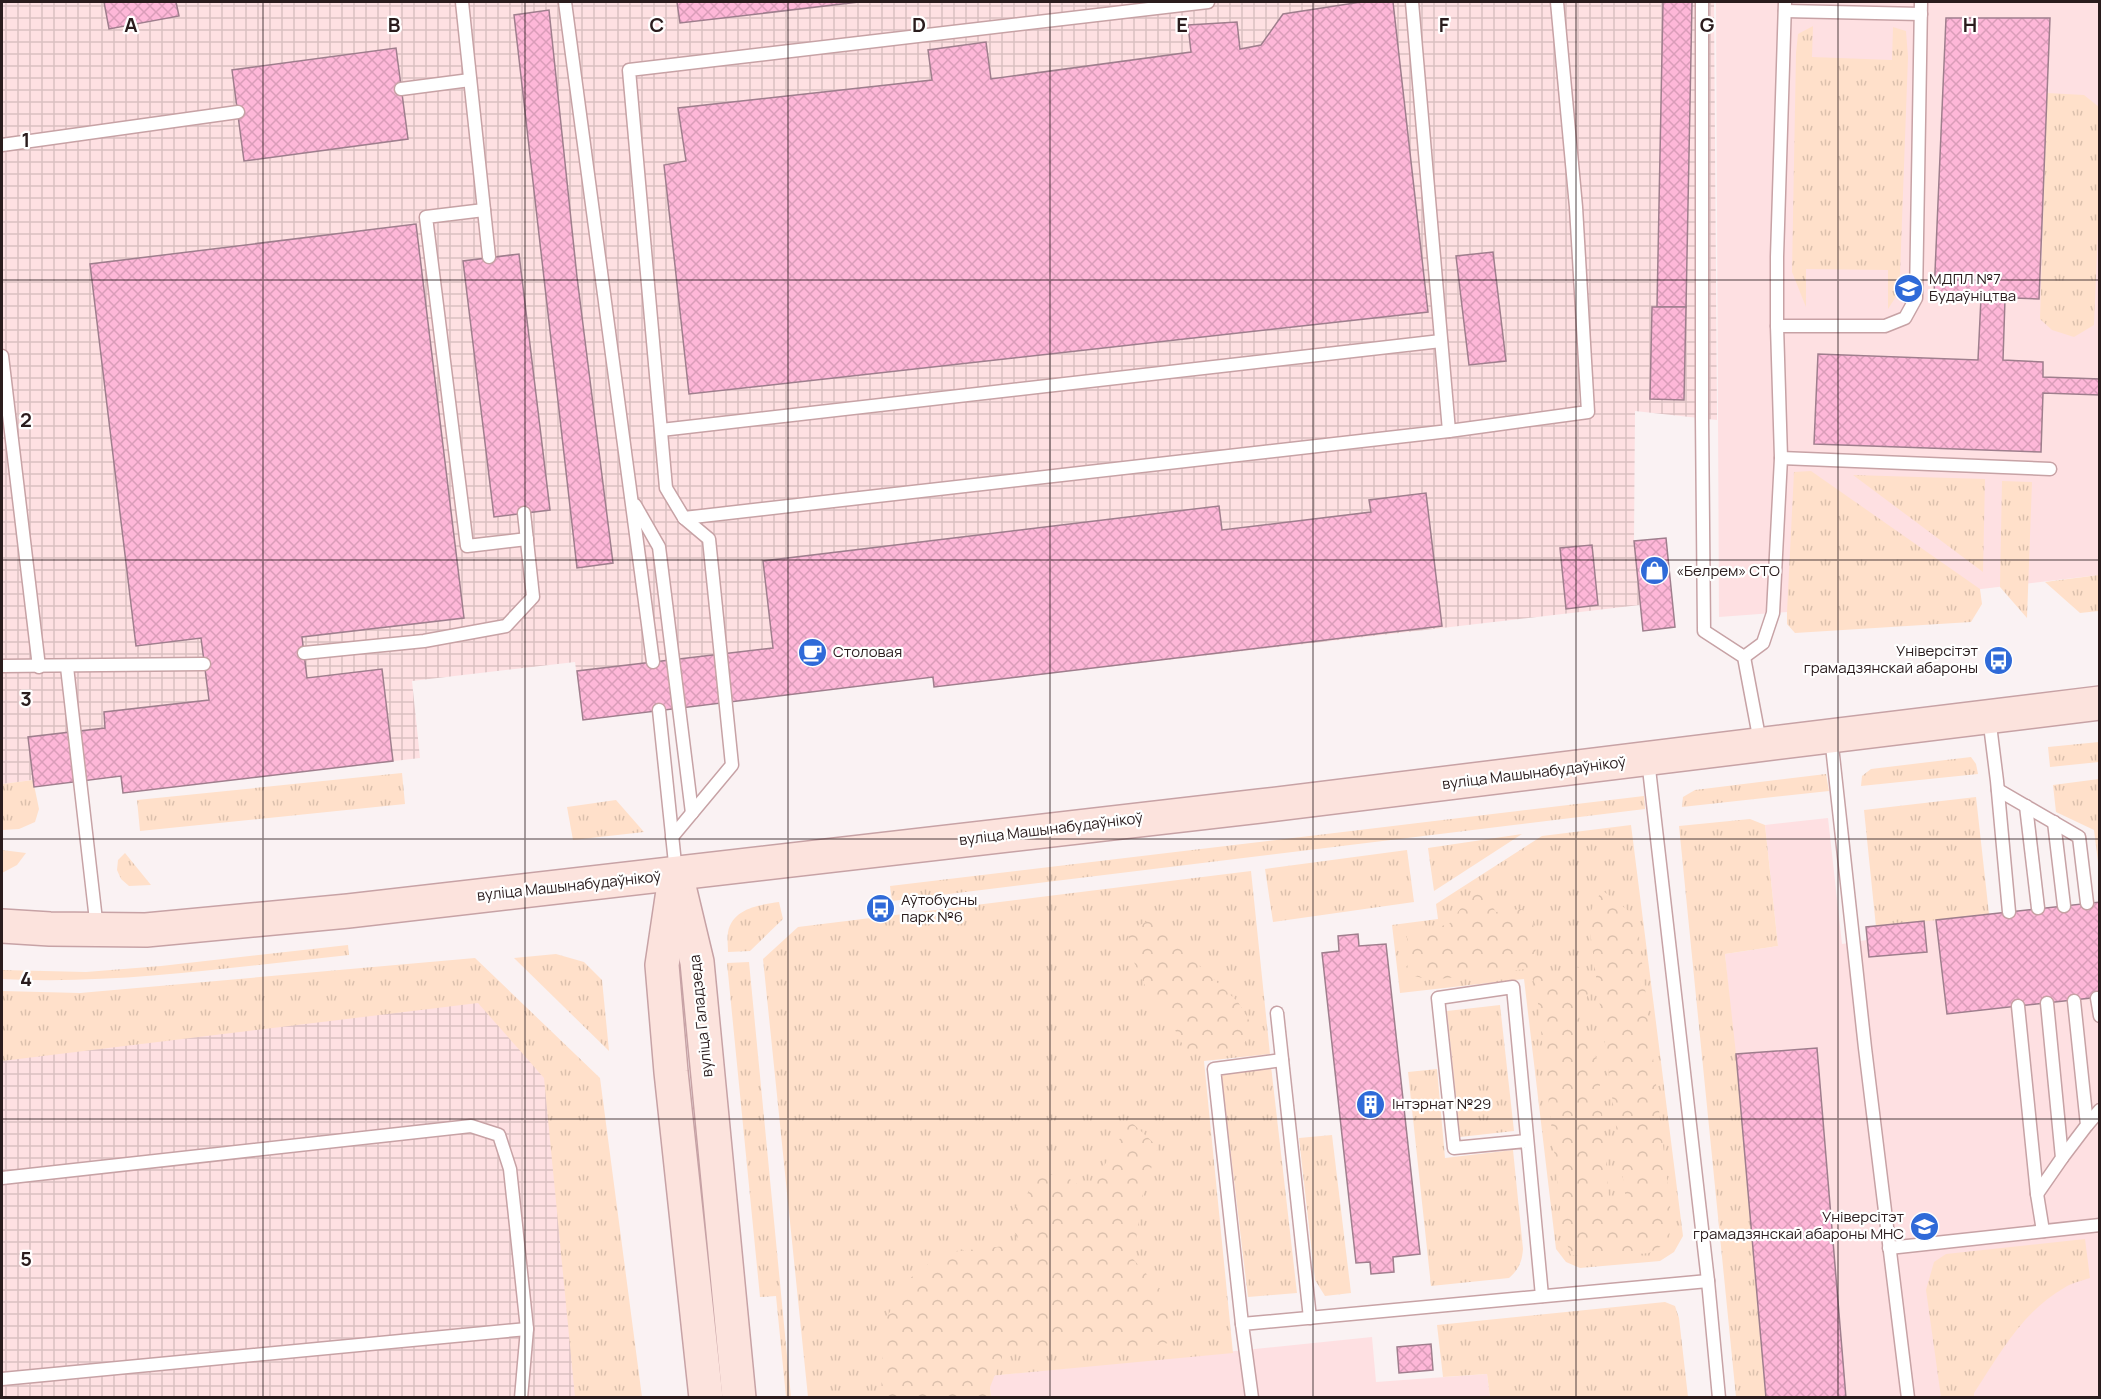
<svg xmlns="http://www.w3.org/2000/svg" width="2101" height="1399" font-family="Manrope,sans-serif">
<defs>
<pattern id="industrial-grid" width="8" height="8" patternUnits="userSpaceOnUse" patternTransform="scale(1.5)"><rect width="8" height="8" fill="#fee0e2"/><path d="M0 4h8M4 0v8" fill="none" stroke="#dac0c1"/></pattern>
<pattern id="grass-tufts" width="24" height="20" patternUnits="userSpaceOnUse" patternTransform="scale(1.5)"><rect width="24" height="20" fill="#ffe0ca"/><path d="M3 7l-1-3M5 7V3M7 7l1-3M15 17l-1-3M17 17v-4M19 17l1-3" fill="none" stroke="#dbc0ad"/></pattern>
<pattern id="forest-crowns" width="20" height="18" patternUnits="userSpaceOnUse" patternTransform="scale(1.5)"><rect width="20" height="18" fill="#ffe0ca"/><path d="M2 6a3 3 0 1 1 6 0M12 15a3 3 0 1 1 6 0" fill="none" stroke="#dbc0ad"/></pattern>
<pattern id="building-cross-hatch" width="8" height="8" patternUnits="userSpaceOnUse" patternTransform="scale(1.5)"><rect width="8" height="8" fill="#feb7d8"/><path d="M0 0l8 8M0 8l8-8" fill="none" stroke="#da9db9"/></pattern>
</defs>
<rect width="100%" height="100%" fill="#faf2f3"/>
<!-- built -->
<g fill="#fee0e2">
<polygon points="1716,2 2099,2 2099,575 1787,612 1719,617"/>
<polygon points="1828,818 1842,944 1867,940 1866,927 2099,902 2099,1397 1766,1397 1725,954 1778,946 1765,825"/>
<polygon points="1372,1337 1376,1382 1487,1374 1490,1397 991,1398 989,1376"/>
</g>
<!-- industrial -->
<g fill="url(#industrial-grid)">
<polygon points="2,2 1714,2 1717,420 1635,411 1634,541 1640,605 934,687 932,677 583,720 575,662 412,681 420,758 123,793 121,776 34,787 33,780 2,784"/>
<polygon points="481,981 574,1070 603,1397 2,1397 2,1031"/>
</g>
<!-- grass -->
<g fill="url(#grass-tufts)">
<polygon points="1813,26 1812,57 1892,60 1893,27 1906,31 1908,57 1900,275 1899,292 1888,309 1888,270 1806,269 1806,307 1792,272 1796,53 1798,34"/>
<polygon points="2047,93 2084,95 2099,107 2099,205 2094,325 2074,337 2052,330 2040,319"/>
<polygon points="1811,471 1980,589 1982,604 1971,622 1795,633 1787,624 1787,612 1794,472"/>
<polygon points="1853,475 1985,479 1983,572"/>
<polygon points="2002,481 2032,482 2027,618 2000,587"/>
<polygon points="2099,575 2099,611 2080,613 2045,582"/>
<polygon points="2099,742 2099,762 2050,767 2048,747"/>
<polygon points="1971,757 1976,764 1978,774 1861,786 1862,776 1871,769"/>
<polygon points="402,773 405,804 140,831 137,800"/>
<polygon points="1826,774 1829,791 1682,807 1683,797 1695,790"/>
<polygon points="2099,779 2100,779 2099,870 2094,830 2056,812 2053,785"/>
<polygon points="33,780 39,809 35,822 19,829 2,830 2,784"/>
<polygon points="1644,796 1645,809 892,901 890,886"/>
<polygon points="1976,797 1989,914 1876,927 1864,810"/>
<polygon points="616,800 644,832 573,840 567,807"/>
<polygon points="1750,819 1765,825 1778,946 1725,954 1736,1054 1766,1397 1736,1397 1679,826"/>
<polygon points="1631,825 1683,1236 1674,1252 1660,1261 1580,1268 1566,1262 1556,1249 1524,979 1400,993 1392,925 1438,919 1436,904 1542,836"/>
<polygon points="1522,834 1434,891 1428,848"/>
<polygon points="2,850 26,853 17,865 2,873"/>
<polygon points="1407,850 1414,902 1273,922 1265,869"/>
<polygon points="125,853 151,885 129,886 121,879 117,870 118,860"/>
<polygon points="1251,871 1270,1054 1204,1061 1233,1353 989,1376 991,1397 808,1397 763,959 798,927"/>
<path d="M779,902l4,17 -33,32 -22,1c0,-6 -1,-14 0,-20 5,-24 31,-27 51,-30z"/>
<path d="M348,945l1,10c-116,12 -231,30 -347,24v-9l84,2 75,-6z"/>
<polygon points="556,954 584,962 602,980 609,1051 514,958"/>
<polygon points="475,958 600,1078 642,1397 575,1397 544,1078 478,1003 2,1061 2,991 80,993"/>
<polygon points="749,962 791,1397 786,1397 776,1296 760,1297 727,963"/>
<polygon points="1500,1005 1514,1131 1460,1137 1447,1011"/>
<polygon points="1271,1066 1297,1293 1248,1297 1221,1071"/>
<path d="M1437,1069l8,89 68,-8 10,99c-1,13 -4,20 -14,29l-78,8 -23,-214z"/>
<polygon points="1332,1135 1351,1293 1325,1296 1315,1280 1299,1138"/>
<path d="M2085,1239l5,39c-9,3 -19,5 -26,10 -42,24 -64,66 -90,105v4h-33l-15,-107 8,-28 12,-8z"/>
<polygon points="1665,1302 1675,1306 1679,1318 1688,1397 1490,1397 1487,1374 1443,1377 1437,1325"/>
</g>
<!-- forest -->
<g fill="url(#forest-crowns)">
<path d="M1478,885l18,27 25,-3 12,11c2,26 -1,44 24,59l14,-14 15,4 4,20 -11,28 5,16 14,28 11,139 17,1 -38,-285 14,-26 29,23 8,23 32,278 -2,28 -20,11 -53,5 -25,-3 -8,-22 -27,-248 -10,-16 -96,11 -23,-6v-39l42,-11z"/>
<polygon points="1150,920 1238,1002 1253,1027 1241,1049 1188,1055 1172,1024 1149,994 1133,960 1128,931"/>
<polygon points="1130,1121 1158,1147 1143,1194 1133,1259 1170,1300 1169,1343 1102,1354 1005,1350 986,1397 881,1397 884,1322 909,1279 942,1253 1005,1246 1021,1247 1008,1217 1043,1174 1065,1176 1089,1192"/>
</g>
<!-- building -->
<g fill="url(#building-cross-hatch)" stroke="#9f7e8d" stroke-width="1.5">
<polygon points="104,2 176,2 179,16 109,29"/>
<polygon points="677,2 859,2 680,23"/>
<polygon points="1361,2 1393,2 1428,312 689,394 664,165 686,161 678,108 932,80 928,50 986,42 991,79 1191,52 1188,25 1237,22 1240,49 1261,45 1283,14"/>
<polygon points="1663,2 1692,2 1686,307 1657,307"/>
<polygon points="549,10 577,277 613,563 577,568 514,15"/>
<polygon points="1946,18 2050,18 2039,299 1934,295"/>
<polygon points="396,48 408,139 244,161 232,70"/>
<polygon points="416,224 464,618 302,637 307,678 382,669 393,761 123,793 121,776 34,787 28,737 105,728 104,712 209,700 201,638 136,646 90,264"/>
<polygon points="1493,252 1506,361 1469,365 1456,256"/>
<polygon points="519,254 550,510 494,517 463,261"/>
<polygon points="1981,298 2005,299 2003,360 2043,362 2043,377 2100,379 2100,395 2043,393 2041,452 1814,444 1818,354 1978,360"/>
<polygon points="1652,307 1686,307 1684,400 1650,399"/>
<polygon points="1426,493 1442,626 934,687 933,677 583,720 577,671 773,648 763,561 1219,506 1222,530 1371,512 1369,500"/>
<polygon points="1666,538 1675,627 1643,631 1634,541"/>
<polygon points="1592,545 1598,605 1566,609 1560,548"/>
<polygon points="2100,902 2100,997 1947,1014 1936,920"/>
<polygon points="1924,921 1927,952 1869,957 1866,927"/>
<polygon points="1358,934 1359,946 1386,944 1420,1254 1393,1257 1394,1272 1371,1274 1370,1262 1356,1263 1322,953 1339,951 1338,936"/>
<polygon points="1817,1048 1846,1398 1766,1398 1736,1054"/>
<polygon points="1431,1344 1433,1370 1399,1373 1397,1347"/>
</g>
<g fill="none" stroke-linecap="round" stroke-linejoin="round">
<defs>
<g id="service">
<polyline points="462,2 489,257"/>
<polyline points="565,2 653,662"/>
<polyline points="1702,2 1702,418 1704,631 1744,657 1760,742"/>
<polyline points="1785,11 1921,14"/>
<polyline points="401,89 470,80"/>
<polyline points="2,145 238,112"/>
<polyline points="484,210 426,217 467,546 527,539"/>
<polyline points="1777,326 1885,326 1905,318 1916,298 1921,2"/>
<polyline points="2,356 39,667"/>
<polyline points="661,430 1441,341"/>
<polyline points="1449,431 1588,412 1576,207 1557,2"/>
<polyline points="1781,458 2050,469"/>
<polyline points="635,505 659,547 692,813"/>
<polyline points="684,518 1449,431 1412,2"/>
<polyline points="304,653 424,641 506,626 533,597 524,513"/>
<polyline points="1744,657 1763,643 1773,613 1781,458 1777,326 1777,257 1785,2"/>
<polyline points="2,666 204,664"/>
<polyline points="67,667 97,929"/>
<polyline points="659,710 676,873"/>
<polyline points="1989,717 1997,781 2009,912"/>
<polyline points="1831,737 1865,1048 1908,1398"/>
<polyline points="1648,760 1708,1281 1719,1398"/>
<polyline points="1998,790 2079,837 2087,903"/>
<polyline points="2026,806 2038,908"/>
<polyline points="2054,822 2064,906"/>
<polyline points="672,837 732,765 709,539 684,518 666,488 629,70 1208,2"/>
<polyline points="2097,998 2100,1016"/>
<polyline points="2018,1006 2037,1194 2043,1231"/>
<polyline points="1277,1013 1310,1318"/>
<polyline points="2087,1125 2100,1110"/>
<polyline points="1527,1141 1454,1148 1438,998 1513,987 1542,1296"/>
<polyline points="2062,1158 2087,1125 2074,1001"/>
<polyline points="2,1178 471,1126 499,1135 510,1169 527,1329 521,1398"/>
<polyline points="2037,1194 2062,1158 2047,1003"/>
<polyline points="1889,1248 2100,1225"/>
<polyline points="1242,1324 1214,1069 1282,1060"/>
<polyline points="2,1379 527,1329"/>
<polyline points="1252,1398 1242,1324 1708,1281"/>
</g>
<g id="secondary">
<polyline points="676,874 697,962 739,1398"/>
<polyline points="673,891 662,965 671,1072 706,1398"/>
<polyline points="2,926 50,929 146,930 348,911 1260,806 2100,703"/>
</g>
</defs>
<!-- service casing -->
<use href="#service" stroke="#c7a2a5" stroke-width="15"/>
<!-- secondary casing -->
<use href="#secondary" stroke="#c7a2a5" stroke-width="36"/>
<!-- service -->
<use href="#service" stroke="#fff" stroke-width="12"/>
<!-- secondary -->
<use href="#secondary" stroke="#fce3dd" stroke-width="33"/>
</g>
<!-- grid -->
<path fill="none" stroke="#2a1c1d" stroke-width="1.5" stroke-opacity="0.55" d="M263,2v1396M525,2v1396M788,2v1396M1050,2v1396M1313,2v1396M1576,2v1396M1838,2v1396M2,280h2098M2,560h2098M2,839h2098M2,1119h2098"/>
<!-- icons -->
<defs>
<symbol id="university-disc" viewBox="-11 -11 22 22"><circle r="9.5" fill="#2f6ad8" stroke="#fff"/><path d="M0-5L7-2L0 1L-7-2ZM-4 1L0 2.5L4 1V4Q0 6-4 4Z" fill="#fff"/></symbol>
<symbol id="shop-disc" viewBox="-11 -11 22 22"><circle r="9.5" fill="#2f6ad8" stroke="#fff"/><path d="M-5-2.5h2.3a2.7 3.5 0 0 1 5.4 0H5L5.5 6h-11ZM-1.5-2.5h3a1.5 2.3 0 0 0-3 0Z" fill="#fff"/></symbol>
<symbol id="cafe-disc" viewBox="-11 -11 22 22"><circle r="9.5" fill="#2f6ad8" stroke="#fff"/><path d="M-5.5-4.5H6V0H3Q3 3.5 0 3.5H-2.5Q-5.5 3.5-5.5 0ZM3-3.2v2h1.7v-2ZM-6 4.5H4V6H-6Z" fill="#fff"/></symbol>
<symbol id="bus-disc" viewBox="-11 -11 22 22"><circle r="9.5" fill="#2f6ad8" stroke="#fff"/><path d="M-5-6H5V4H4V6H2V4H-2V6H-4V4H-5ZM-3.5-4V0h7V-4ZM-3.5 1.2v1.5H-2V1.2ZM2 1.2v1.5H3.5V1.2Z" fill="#fff"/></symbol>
<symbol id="building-disc" viewBox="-11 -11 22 22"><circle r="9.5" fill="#2f6ad8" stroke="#fff"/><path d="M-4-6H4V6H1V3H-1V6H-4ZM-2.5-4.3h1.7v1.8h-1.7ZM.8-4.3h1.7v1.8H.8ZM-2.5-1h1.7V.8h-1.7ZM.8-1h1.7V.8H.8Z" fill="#fff"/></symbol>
</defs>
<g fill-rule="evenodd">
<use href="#university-disc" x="1892" y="272" width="33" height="33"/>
<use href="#shop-disc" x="1638" y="554" width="33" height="33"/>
<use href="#cafe-disc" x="796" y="636" width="33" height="33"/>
<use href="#bus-disc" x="1982" y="644" width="33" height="33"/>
<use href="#bus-disc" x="864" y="892" width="33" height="33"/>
<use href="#building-disc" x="1354" y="1088" width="33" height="33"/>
<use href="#university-disc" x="1908" y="1210" width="33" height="33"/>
</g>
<g text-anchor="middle" stroke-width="4.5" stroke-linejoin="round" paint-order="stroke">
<!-- poi labels -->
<g font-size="15" fill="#2a1c1d" stroke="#fff" text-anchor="start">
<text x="1929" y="284">МДПЛ №7<tspan x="1929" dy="17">Будаўніцтва</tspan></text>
<text x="1676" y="576">«Белрем» СТО</text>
<text x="1978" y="656" text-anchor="end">Універсітэт<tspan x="1978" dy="17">грамадзянскай абароны</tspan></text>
<text x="833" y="657">Столовая</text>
<text x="901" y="905">Аўтобусны<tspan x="901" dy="17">парк №6</tspan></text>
<text x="1392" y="1109">Інтэрнат №29</text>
<text x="1904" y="1222" text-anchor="end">Універсітэт<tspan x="1904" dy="17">грамадзянскай абароны МНС</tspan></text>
</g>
<!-- street labels -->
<g font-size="15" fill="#2a1c1d" stroke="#fff">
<text transform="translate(1534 773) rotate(-7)" y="5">вуліца Машынабудаўнікоў</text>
<text transform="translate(1051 829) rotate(-7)" y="5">вуліца Машынабудаўнікоў</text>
<text transform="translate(569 886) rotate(-6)" y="5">вуліца Машынабудаўнікоў</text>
<text transform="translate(701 1016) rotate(-96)" y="5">вуліца Галадзеда</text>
</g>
</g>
<g font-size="20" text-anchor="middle" font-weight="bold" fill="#2a1c1d" stroke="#fff" stroke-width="4.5" stroke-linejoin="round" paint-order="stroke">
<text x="131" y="32">A</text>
<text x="394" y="32">B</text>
<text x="657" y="32">C</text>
<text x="919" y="32">D</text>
<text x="1182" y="32">E</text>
<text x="1444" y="32">F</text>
<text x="1707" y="32">G</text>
<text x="1970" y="32">H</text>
<text x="26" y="147">1</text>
<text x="26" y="427">2</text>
<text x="26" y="706">3</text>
<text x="26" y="986">4</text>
<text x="26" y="1266">5</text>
</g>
<!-- border -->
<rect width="2101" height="1399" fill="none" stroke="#2a1c1d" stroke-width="6"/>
</svg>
